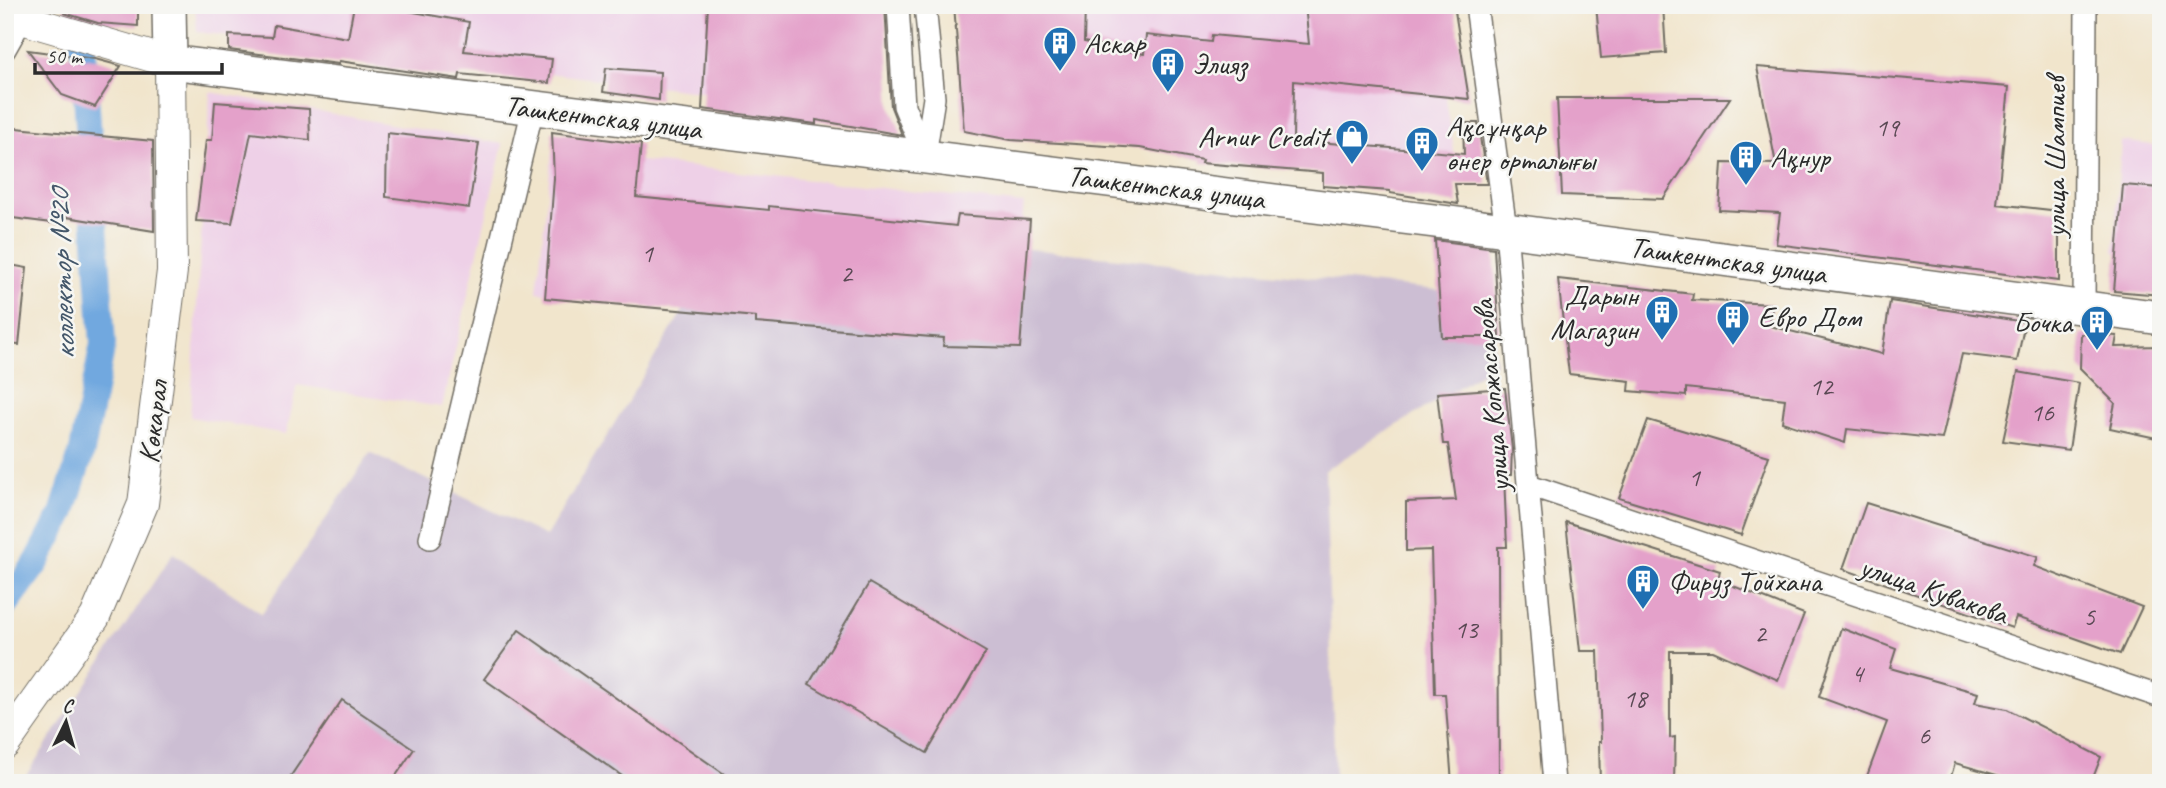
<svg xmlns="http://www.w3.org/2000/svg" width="2166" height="788" font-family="Caveat,sans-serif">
<rect width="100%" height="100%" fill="#f6f6f2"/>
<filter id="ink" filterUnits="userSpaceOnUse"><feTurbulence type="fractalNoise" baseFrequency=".0143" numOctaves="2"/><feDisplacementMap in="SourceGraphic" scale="14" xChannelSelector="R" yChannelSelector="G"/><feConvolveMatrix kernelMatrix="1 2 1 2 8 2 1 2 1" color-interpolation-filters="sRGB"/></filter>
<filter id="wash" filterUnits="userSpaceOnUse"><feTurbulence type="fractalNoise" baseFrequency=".00686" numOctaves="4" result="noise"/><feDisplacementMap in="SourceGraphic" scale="28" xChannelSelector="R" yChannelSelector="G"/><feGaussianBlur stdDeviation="1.57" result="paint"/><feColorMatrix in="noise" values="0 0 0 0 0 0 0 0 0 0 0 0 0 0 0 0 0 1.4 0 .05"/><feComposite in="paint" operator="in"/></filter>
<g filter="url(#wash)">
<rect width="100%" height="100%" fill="#f1e5cc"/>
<!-- built -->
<g fill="#eed0e7">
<polygon points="195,5 860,5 869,111 197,32"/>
<polygon points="971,5 1432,5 1456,165 979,94"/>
<polygon points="210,92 503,144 442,407 297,385 286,434 190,417"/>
<polygon points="2121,141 2161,146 2161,258 2114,252"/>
<polygon points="552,151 1024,204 1008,345 537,292"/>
</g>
<!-- industrial -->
<polygon fill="#ccbed3" points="1019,248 1487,295 1496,364 1325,470 1335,783 21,783 173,553 262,614 370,453 546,536 684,309"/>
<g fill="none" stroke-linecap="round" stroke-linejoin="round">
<!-- canal -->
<polyline stroke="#71a8df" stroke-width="26" points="5,606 37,562 62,514 82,451 103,344 80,5"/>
</g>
<g id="blocks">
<!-- building -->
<g fill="#e4a1ca">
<polygon points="64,5 138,5 138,26 98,23 64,13"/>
<polygon points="354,5 375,5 469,22 464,51 552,59 549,83 460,74 459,79 339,61 339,64 229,50 229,35 272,37 274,25 348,38"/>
<polygon points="708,5 885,5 891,107 902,135 816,120 816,124 702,109"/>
<polygon points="954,5 1085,5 1084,42 1144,54 1146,35 1211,42 1212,35 1309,44 1305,5 1454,5 1469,99 1294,81 1293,140 1464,154 1463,123 1478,123 1487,184 1455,184 1458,204 1390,193 1390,191 1323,186 1323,173 1201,163 1202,160 1140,148 1011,140 964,131"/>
<polygon points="1596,5 1663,5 1666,53 1601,58"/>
<polygon points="28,50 95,59 121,66 95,107 62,95"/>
<polygon points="1757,67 2009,87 1997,204 2059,211 2059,281 1776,244 1780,213 1719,210 1722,163 1776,164"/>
<polygon points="606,68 660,72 659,100 603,92"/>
<polygon points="1557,98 1730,98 1663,199 1562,195"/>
<polygon points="215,102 309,109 310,140 251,133 232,223 196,221 206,140 212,140"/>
<polygon points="5,127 153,141 154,231 60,216 59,224 5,217"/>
<polygon points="552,132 641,144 636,197 769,210 769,206 956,226 958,215 1030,220 1020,348 943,346 944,338 756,323 756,317 545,298 554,178"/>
<polygon points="387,133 479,143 469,208 386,197"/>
<polygon points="2123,185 2161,188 2161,295 2114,291"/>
<polygon points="1435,240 1494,248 1499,337 1442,337"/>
<polygon points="5,264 27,268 19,345 5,344"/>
<polygon points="1558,279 1693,294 1692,300 1772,304 1770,326 1882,354 1890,301 2025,322 2017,361 1962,354 1942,439 1847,429 1845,443 1782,422 1785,399 1686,388 1686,396 1629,391 1630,381 1569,374"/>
<polygon points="2081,334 2117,336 2115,347 2161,346 2161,439 2110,428 2115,403 2080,368"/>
<polygon points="2018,372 2079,383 2069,450 2003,441"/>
<polygon points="1505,388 1512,449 1511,475 1504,475 1507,547 1498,547 1499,783 1452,783 1445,694 1435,694 1431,550 1406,551 1406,502 1456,500 1448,444 1443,444 1437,393"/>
<polygon points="1648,420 1769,456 1741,535 1619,498"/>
<polygon points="1866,503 2038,557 2034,566 2142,607 2120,654 2016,617 2012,628 1843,569"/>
<polygon points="1566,522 1720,571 1718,580 1804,614 1778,680 1713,651 1670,651 1670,738 1675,737 1674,783 1600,783 1599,742 1601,742 1598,651 1580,651"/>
<polygon points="869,583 986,652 927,753 809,684"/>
<polygon points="1841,628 1896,649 1890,668 1978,693 1975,703 2007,709 2101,757 2091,783 1998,783 2000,776 1955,763 1949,783 1890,783 1867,776 1887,722 1819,697"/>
<polygon points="519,630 737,783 632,783 484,679"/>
<polygon points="342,700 414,749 391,783 286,783"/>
</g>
</g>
</g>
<g filter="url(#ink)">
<use href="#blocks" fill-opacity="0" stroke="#706c63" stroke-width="2"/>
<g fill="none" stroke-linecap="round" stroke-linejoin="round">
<defs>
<g id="minor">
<polyline points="898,5 904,106 925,157"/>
<polyline points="1476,5 1506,230 1554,783"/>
<polyline points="5,49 22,19"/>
<polyline points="925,155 934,98 925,5"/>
<polyline points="2084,308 2086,5"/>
<polyline points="1529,485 2161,697"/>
<polyline points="430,538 533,108"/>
</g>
<polyline id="secondary" points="5,10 22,19 170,62 172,271 143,504 95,617 5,744"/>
<polyline id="primary" points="169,5 170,62 1506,230 2161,318"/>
</defs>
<!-- minor casing -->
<use href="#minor" stroke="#706c63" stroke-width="24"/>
<!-- secondary casing -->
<use href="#secondary" stroke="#706c63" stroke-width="32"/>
<!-- primary casing -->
<use href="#primary" stroke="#706c63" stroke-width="36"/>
<!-- minor -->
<use href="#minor" stroke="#fff" stroke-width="21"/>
<!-- secondary -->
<use href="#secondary" stroke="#fff" stroke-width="30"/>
<!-- primary -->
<use href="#primary" stroke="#fff" stroke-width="33"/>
</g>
</g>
<!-- icons -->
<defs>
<symbol id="building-pin" viewBox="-11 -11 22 30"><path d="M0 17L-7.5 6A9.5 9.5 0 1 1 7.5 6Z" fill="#1f6fb2" stroke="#f6f6f2"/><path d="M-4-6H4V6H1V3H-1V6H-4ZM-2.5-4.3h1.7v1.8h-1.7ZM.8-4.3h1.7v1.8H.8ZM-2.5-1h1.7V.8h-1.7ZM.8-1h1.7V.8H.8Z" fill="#fff"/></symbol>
<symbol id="shop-pin" viewBox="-11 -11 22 30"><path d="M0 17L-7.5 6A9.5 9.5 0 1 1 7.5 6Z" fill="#1f6fb2" stroke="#f6f6f2"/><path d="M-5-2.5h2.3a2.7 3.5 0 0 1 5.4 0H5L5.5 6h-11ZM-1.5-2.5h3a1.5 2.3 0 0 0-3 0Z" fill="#fff"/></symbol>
</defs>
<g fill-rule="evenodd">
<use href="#building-pin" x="1041" y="24" width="38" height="52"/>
<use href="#building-pin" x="1149" y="45" width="38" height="52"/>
<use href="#shop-pin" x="1333" y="117" width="38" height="52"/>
<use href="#building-pin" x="1403" y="124" width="38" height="52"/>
<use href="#building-pin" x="1727" y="138" width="38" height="52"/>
<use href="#building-pin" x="1643" y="293" width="38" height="52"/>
<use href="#building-pin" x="1714" y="298" width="38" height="52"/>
<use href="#building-pin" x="2078" y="303" width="38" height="52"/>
<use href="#building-pin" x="1624" y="562" width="38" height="52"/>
</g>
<g text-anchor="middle" stroke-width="5" stroke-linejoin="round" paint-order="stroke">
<!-- number labels -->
<g font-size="26" fill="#594853">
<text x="1887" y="136">19</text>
<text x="647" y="262">1</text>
<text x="846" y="282">2</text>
<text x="1821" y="395">12</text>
<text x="2042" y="421">16</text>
<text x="1694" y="486">1</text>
<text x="2089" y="625">5</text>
<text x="1466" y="638">13</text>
<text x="1760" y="642">2</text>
<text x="1857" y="682">4</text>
<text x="1635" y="707">18</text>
<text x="1924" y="744">6</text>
</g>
<!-- poi labels -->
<g font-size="30" fill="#2b2b2b" stroke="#f6f6f2" text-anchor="start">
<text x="1084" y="53">Аскар</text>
<text x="1192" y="74">Элияз</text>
<text x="1446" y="136">Ақсұнқар<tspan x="1446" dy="34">өнер орталығы</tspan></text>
<text x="1328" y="146" text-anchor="end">Arnur Credit</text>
<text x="1770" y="167">Ақнур</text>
<text x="1638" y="305" text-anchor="end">Дарын<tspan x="1638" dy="34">Магазин</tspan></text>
<text x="1758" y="327">Евро Дом</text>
<text x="2072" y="332" text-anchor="end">Бочка</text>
<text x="1668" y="591">Фируз Тойхана</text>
</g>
<!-- street labels -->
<g font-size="30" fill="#2b2b2b" stroke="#f6f6f2">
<text transform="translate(603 117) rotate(7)" y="10">Ташкентская улица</text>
<text transform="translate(2055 157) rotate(-90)" y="10">улица Шампиев</text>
<text transform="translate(1166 187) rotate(7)" y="10">Ташкентская улица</text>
<text transform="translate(1728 260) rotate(8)" y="10">Ташкентская улица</text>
<text transform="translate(1491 396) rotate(-95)" y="10">улица Копжасарова</text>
<text transform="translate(153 422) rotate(-83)" y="10">Көкарал</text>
<text transform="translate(1934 590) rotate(19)" y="10">улица Кувакова</text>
</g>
<!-- water labels -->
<g font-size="32" font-style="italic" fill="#44576a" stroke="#f6f6f2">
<text transform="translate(61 275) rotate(-92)" y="11">коллектор №20</text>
</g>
</g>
<!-- margin -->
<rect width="2166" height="788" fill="none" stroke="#f6f6f2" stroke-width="28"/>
<!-- north arrow -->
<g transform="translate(66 722) rotate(5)" stroke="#f6f6f2" stroke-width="5" paint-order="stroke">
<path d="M0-5L12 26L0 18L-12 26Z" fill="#2b2b2b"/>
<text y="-10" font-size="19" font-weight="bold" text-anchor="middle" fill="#2b2b2b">С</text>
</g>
<!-- scale -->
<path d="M35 63v10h187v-10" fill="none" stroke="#2b2b2b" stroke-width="3.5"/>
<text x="46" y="63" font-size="21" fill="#2b2b2b" stroke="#f6f6f2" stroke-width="5" paint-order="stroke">50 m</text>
</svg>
